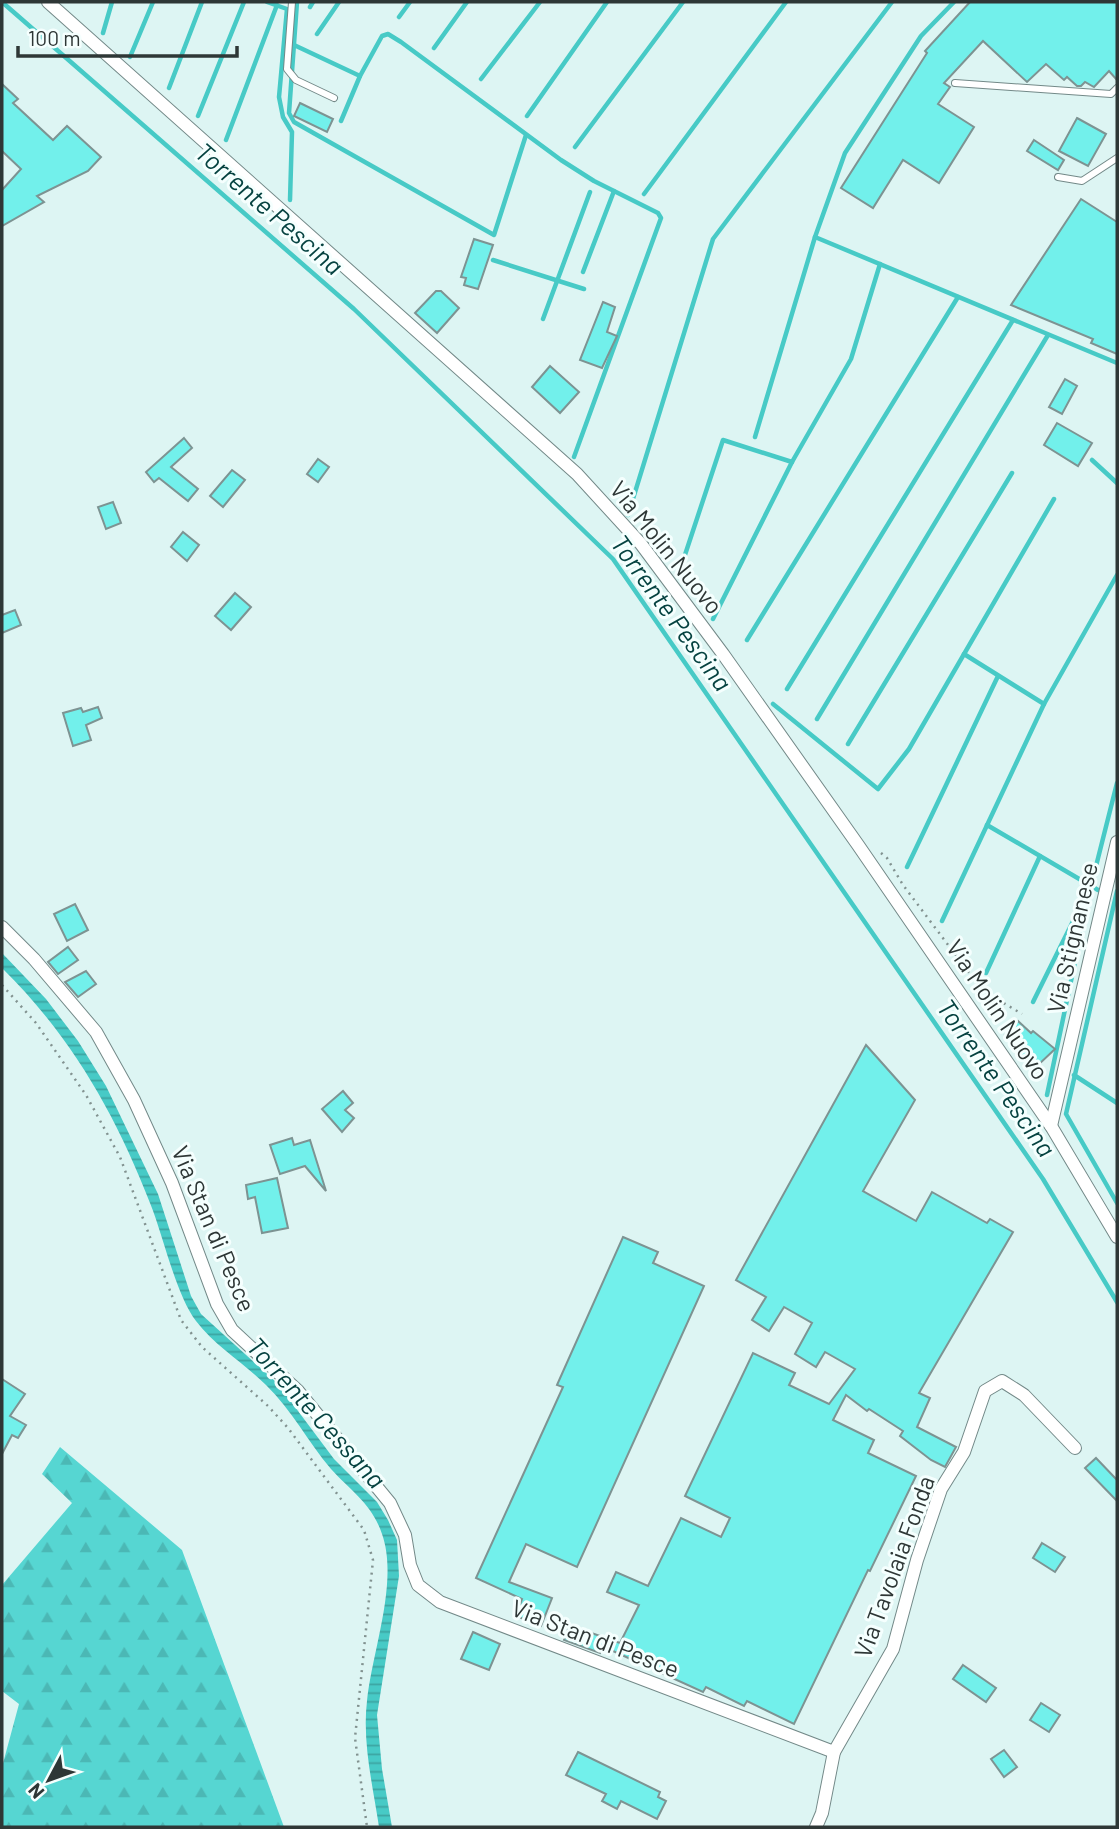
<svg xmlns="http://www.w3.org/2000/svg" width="1119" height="1829" font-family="Barlow,sans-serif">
<defs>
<pattern id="forest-firs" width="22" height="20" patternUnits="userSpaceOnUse" patternTransform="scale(1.75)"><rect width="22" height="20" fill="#56d6d2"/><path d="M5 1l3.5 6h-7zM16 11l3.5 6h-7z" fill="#4bb8b5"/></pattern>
<pattern id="water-rules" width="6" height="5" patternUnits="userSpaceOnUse" patternTransform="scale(1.75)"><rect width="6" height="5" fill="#47cac6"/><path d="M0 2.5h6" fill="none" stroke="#3ca5a2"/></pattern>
</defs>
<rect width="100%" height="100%" fill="#ddf5f3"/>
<!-- forest -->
<polygon fill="url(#forest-firs)" points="60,1447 182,1550 284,1827 2,1827 2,1767 19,1704 2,1691 2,1585 72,1503 42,1474"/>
<!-- water -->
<path fill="url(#water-rules)" d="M2,953l44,46 32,42 28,45 52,108 33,102 10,18 76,69 57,76 43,43 11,18 9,20 2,36 -22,139 5,54 10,58h-13c-6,-40 -17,-85 -12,-126 5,-50 32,-119 15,-167 -10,-30 -30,-42 -51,-65 -23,-27 -39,-59 -65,-84 -22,-22 -50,-38 -70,-64 -20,-26 -33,-86 -46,-118 -35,-90 -79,-167 -148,-235z"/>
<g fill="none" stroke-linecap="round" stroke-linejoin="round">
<!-- stream -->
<g stroke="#47cac6" stroke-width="4.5">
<polyline points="2,2 354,309 613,559 1043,1179 1117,1302"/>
<polyline points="267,2 287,9 279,97 283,117 292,132 290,200"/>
<polyline points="297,2 289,113 294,122 494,235 526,135"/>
<polyline points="310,7 313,2"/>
<polyline points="399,17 410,2"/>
<polyline points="103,33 112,2"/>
<polyline points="317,34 339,2"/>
<polyline points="294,45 360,76"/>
<polyline points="434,48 467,2"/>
<polyline points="130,57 153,2"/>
<polyline points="481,79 540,2"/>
<polyline points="169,88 202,2"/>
<polyline points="198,116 244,2"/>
<polyline points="527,116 607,2"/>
<polyline points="341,121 360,76 382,36 388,34 401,42 561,160 594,181 658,213 661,218 574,457"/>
<polyline points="226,140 277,5"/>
<polyline points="575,147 683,2"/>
<polyline points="644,194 786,2"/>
<polyline points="815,237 1117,363"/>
<polyline points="493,260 584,289"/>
<polyline points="583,272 614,191"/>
<polyline points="543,319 590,192"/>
<polyline points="755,437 815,237 845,153 921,36 954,2"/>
<polyline points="1092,460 1117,483"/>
<polyline points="628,515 713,239 892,2"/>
<polyline points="678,576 723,440 792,462"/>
<polyline points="713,619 792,462 851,359 880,264"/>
<polyline points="747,640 958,297"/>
<polyline points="964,654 1044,704"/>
<polyline points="787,689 1013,320"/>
<polyline points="773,704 878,789 909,749 1054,499"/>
<polyline points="817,719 1048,335"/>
<polyline points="848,744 1012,473"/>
<polyline points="987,825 1098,890"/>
<polyline points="907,867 998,676"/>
<polyline points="1117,891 1066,1114 1117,1203"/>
<polyline points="942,921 1044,704 1117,575"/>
<polyline points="986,973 1040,856"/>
<polyline points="1033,1002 1087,893"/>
<polyline points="1074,1075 1117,1103"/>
<polyline points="1047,1095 1091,886 1117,783"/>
</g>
</g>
<!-- building -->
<g fill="#72f0eb" stroke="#7d9392" stroke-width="2">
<polygon points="970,2 1117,2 1117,80 1109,71 1094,87 1085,82 1081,86 1077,86 1067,77 1064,80 1046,64 1027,82 983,41 944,83 950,87 938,104 974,127 939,183 903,160 873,208 841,188 927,53 925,51"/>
<polygon points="2,84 18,99 13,103 53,140 67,126 101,157 88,171 37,196 44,202 2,226 2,190 21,169 2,151"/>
<polygon points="300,103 333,119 327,132 294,116"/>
<polygon points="1077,118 1106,134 1088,166 1059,151"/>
<polygon points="1034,140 1064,160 1058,170 1027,151"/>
<polygon points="1081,199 1117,222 1117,354 1091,343 1093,339 1011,305"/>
<polygon points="474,239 493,245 478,289 464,285 466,278 461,277"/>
<polygon points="436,291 441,291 459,308 437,333 415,313"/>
<polygon points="603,302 615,307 607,332 617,336 602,368 580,360"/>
<polygon points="550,366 579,392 560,413 532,387"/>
<polygon points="1065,379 1077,386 1062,414 1049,407"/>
<polygon points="1057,423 1092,443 1078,466 1044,445"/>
<polygon points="184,438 192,448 171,467 198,489 188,501 159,478 154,482 146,472"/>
<polygon points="318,459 329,467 318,482 307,474"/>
<polygon points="232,470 245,480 223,507 210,496"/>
<polygon points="113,502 121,523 106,529 98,507"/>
<polygon points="183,532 199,545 187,561 171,547"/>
<polygon points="235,593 251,607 231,630 215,616"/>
<polygon points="15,610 21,625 2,633 2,615"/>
<polygon points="98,707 102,718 86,725 91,740 73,746 63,713 81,708 83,712"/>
<polygon points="75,904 88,930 67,941 54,914"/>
<polygon points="68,947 78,960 58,974 48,962"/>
<polygon points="86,971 96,984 78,997 65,982"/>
<polygon points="1018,1021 1031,1033 1033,1031 1055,1049 1035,1068 1016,1051 1019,1047 1005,1035"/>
<polygon points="866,1045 915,1100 863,1191 916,1221 932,1192 987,1223 990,1219 1013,1232 919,1393 930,1398 917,1427 956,1447 945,1467 931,1460 900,1436 903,1431 869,1409 867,1411 846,1395 833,1420 874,1440 868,1453 916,1476 870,1571 868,1570 794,1724 747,1701 744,1706 706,1687 703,1692 602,1646 600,1653 564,1640 568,1629 578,1633 580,1629 620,1643 639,1605 607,1592 616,1572 648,1586 681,1518 721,1537 730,1518 685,1496 753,1353 795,1373 789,1385 829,1404 855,1369 825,1352 816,1367 795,1354 812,1323 784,1307 769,1331 752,1320 766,1297 736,1280"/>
<polygon points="343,1091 353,1103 345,1110 354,1118 342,1132 322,1109"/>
<polygon points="292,1138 294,1145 310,1140 326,1191 305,1166 280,1174 270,1145"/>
<polygon points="277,1178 288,1228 262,1233 255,1197 248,1199 246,1185"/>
<polygon points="623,1237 658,1252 653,1263 704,1286 577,1567 526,1544 509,1582 552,1598 541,1626 516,1616 522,1599 476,1578 563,1387 557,1385"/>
<polygon points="2,1379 25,1394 10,1416 26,1425 18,1438 12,1435 2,1454"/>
<polygon points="1096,1458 1117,1480 1117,1501 1085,1468"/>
<polygon points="1042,1543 1065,1557 1055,1572 1033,1558"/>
<polygon points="473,1632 500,1644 489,1670 461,1659"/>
<polygon points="963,1665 996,1688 986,1702 953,1679"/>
<polygon points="1041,1703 1060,1715 1049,1732 1030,1720"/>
<polygon points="1004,1750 1017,1767 1004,1777 991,1759"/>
<polygon points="578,1752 660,1792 658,1797 666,1801 657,1819 621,1801 617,1809 602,1801 606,1794 566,1775"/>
</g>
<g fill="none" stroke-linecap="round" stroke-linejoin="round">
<defs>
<g id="lane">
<polyline points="292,2 287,69 296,80 334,98"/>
<polyline points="955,83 1111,94 1117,88"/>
<polyline points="1058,177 1082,181 1117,158"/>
</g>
<g id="street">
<polyline points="48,2 577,474 641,544 723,654 858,845 1051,1126 1117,1237"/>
<polyline points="2,927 34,959 96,1032 134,1100 172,1183 217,1304 232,1330 298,1391 390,1503 405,1535 410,1565 418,1585 440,1602 834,1752"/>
<polyline points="1051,1126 1117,842"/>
<polyline points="816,1827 822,1813 834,1752 893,1649 917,1560 941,1489 964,1452 985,1391 1002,1381 1024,1395 1075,1448"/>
</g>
</defs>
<!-- lane casing -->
<use href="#lane" stroke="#738988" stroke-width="8"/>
<!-- street casing -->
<use href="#street" stroke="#738988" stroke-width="14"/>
<!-- path -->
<g stroke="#829290" stroke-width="2.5" stroke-dasharray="2 5" stroke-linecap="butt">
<polyline points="881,853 887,858 903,885 982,990 1022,1014"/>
<polyline points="2,985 36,1023 86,1095 120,1157 181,1320 202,1347 268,1406 288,1428 364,1530 373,1560 355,1738 367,1827"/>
</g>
<!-- lane -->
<use href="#lane" stroke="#fff" stroke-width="6"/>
<!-- street -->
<use href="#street" stroke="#fff" stroke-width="12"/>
</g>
<g text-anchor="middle" stroke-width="6" stroke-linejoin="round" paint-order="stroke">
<!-- street labels -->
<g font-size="24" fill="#2e3736" stroke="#f5fffe">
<text transform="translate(666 548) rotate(51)" y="8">Via Molin Nuovo</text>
<text transform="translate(1073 938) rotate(-77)" y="8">Via Stignanese</text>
<text transform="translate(997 1010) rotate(56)" y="8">Via Molin Nuovo</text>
<text transform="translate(213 1229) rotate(67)" y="8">Via Stan di Pesce</text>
<text transform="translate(895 1567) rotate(-70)" y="8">Via Tavolaia Fonda</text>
<text transform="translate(595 1639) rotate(21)" y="8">Via Stan di Pesce</text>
</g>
<!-- water labels -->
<g font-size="26" font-style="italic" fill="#064341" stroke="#f5fffe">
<text transform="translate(269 209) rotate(41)" y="9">Torrente Pescina</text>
<text transform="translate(671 613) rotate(54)" y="9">Torrente Pescina</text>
<text transform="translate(996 1078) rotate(55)" y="9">Torrente Pescina</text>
<text transform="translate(316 1413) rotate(48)" y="9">Torrente Cessana</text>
</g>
</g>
<!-- border -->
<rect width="1119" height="1829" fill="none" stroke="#2e3736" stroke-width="7"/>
<!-- north arrow -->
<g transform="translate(49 1780) rotate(229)" stroke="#f5fffe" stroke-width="5" paint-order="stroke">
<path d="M0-5L12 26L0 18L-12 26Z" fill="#2e3736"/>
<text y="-10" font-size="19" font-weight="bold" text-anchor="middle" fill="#2e3736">N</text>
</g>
<!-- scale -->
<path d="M18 46v10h219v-10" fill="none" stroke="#2e3736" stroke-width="3.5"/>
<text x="28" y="46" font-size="21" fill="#2e3736" stroke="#f5fffe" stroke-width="5" paint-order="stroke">100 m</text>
</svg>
